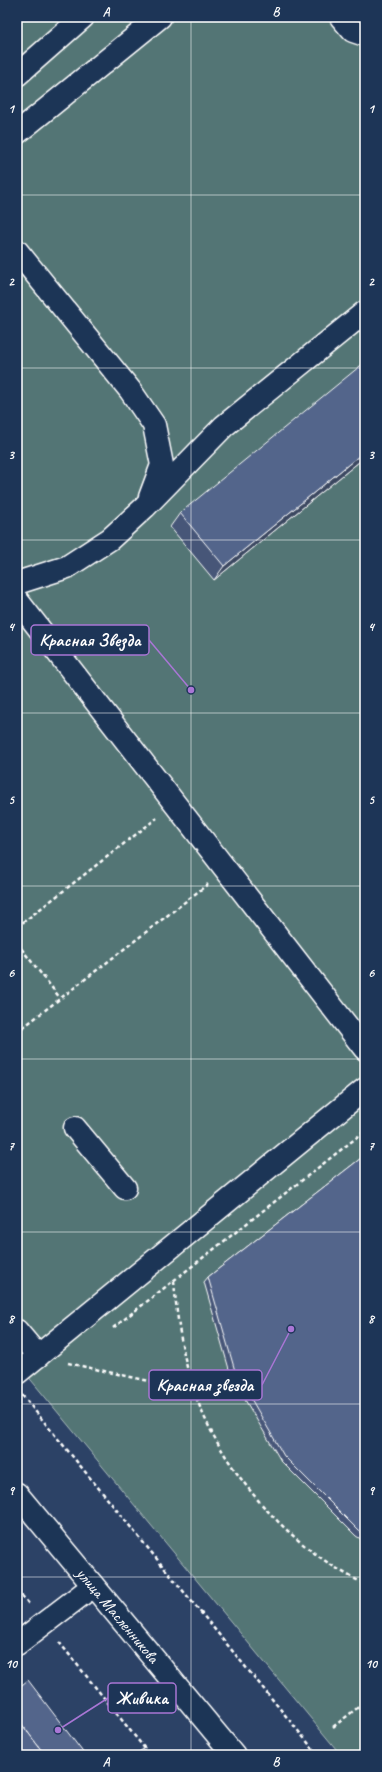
<svg xmlns="http://www.w3.org/2000/svg" width="382" height="1772" font-family="Caveat,sans-serif">
<rect width="100%" height="100%" fill="#2c4266"/>
<filter id="ink" filterUnits="userSpaceOnUse"><feTurbulence type="fractalNoise" baseFrequency=".025" numOctaves="2"/><feDisplacementMap in="SourceGraphic" scale="8" xChannelSelector="R" yChannelSelector="G"/><feConvolveMatrix kernelMatrix="1 2 1 2 8 2 1 2 1" color-interpolation-filters="sRGB"/></filter>
<g filter="url(#ink)">
<!-- green -->
<polygon fill="#537474" stroke="#a9baba" points="17,17 365,17 365,1755 341,1755 17,1363"/>
<g fill="none" stroke-linecap="round" stroke-linejoin="round">
<defs>
<g id="minor">
<polyline points="341,17 353,31 365,35"/>
<polyline points="17,75 83,17"/>
<polyline points="17,133 160,17"/>
<polyline points="17,251 130,390 154,425 162,465 150,497"/>
<polyline points="17,583 67,567 110,539 145,507 224,426 365,312"/>
<polyline points="17,600 365,1049"/>
<polyline points="75,1128 125,1188"/>
<polyline points="17,1331 38,1356"/>
<polyline points="17,1373 365,1089"/>
<polyline points="17,1644 93,1586"/>
</g>
<polyline id="major" points="17,1494 234,1755"/>
</defs>
<!-- minor casing -->
<use href="#minor" stroke="#fff" stroke-width="25"/>
<!-- major casing -->
<use href="#major" stroke="#fff" stroke-width="25"/>
<!-- path -->
<g stroke="#fff" stroke-width="2.5" stroke-dasharray="4 3" stroke-linecap="butt">
<polyline points="17,927 157,818"/>
<polyline points="17,943 60,998"/>
<polyline points="17,1032 208,884"/>
<path d="M174,1281c3,38 8,74 20,110 27,79 95,157 171,193"/>
<polyline points="113,1328 365,1131"/>
<polyline points="68,1363 194,1391"/>
<polyline points="22,1395 318,1755"/>
<polyline points="17,1590 30,1605"/>
<polyline points="59,1642 150,1755"/>
<polyline points="333,1727 365,1702"/>
</g>
<!-- minor -->
<use href="#minor" stroke="#1d3557" stroke-width="22"/>
<!-- major -->
<use href="#major" stroke="#1d3557" stroke-width="22"/>
</g>
<!-- wall -->
<g fill="#475778" stroke="#fff">
<polygon points="365,457 214,580 170,527 180,513"/>
<polygon points="365,1155 365,1542 356,1536 281,1461 231,1376 204,1282 208,1277"/>
</g>
<!-- shaded-wall -->
<polygon fill="#3a4761" stroke="#fff" points="365,451 365,457 214,580 224,566"/>
<!-- building -->
<g fill="#53658b" stroke="#fff">
<polygon points="365,362 365,451 224,566 180,513"/>
<polygon points="365,1155 365,1535 359,1531 284,1456 235,1371 208,1277"/>
<polygon points="28,1680 85,1755 45,1755 17,1718 17,1689"/>
<polygon points="17,1718 45,1755 17,1755"/>
<polygon points="143,1749 147,1755 135,1755"/>
</g>
</g>
<!-- grid -->
<path fill="none" stroke="#fff" stroke-width="1" stroke-opacity="0.55" d="M191,17v1738M17,195h348M17,368h348M17,540h348M17,713h348M17,886h348M17,1059h348M17,1232h348M17,1404h348M17,1577h348"/>
<g text-anchor="middle" stroke-width="3.5" stroke-linejoin="round" paint-order="stroke">
<!-- street labels -->
<g font-size="17" fill="#fff" stroke="#1d3557">
<text transform="translate(118 1615) rotate(50)" y="6">улица Масленникова</text>
</g>
</g>
<!-- callouts -->
<path fill="none" stroke="#a976d5" stroke-width="1.5" d="M191 690L149 640M291 1329L262 1385M58 1730L108 1698"/>
<g fill="#a976d5" stroke="#1d3557" stroke-width="1.5">
<circle cx="191" cy="690" r="4"/>
<circle cx="291" cy="1329" r="4"/>
<circle cx="58" cy="1730" r="4"/>
</g>
<g fill="#1d3557" stroke="#a976d5" stroke-width="1.5">
<rect x="31" y="625" width="118" height="30" rx="4"/>
<rect x="149" y="1370" width="113" height="30" rx="4"/>
<rect x="108" y="1683" width="68" height="30" rx="4"/>
</g>
<g font-size="18" text-anchor="middle" font-weight="bold" fill="#fff">
<text x="90" y="646">Красная Звезда</text>
<text x="205" y="1391">Красная звезда</text>
<text x="142" y="1704">Живика</text>
</g>
<!-- margin -->
<rect width="382" height="1772" fill="none" stroke="#1d3557" stroke-width="44"/>
<rect x="22" y="22" width="338" height="1728" fill="none" stroke="#fff" stroke-width="1.5"/>
<g font-size="13" text-anchor="middle" font-weight="bold" fill="#fff">
<text x="106" y="16">A</text>
<text x="276" y="16">B</text>
<text x="11" y="113">1</text>
<text x="371" y="113">1</text>
<text x="11" y="286">2</text>
<text x="371" y="286">2</text>
<text x="11" y="459">3</text>
<text x="371" y="459">3</text>
<text x="11" y="631">4</text>
<text x="371" y="631">4</text>
<text x="11" y="804">5</text>
<text x="371" y="804">5</text>
<text x="11" y="977">6</text>
<text x="371" y="977">6</text>
<text x="11" y="1150">7</text>
<text x="371" y="1150">7</text>
<text x="11" y="1323">8</text>
<text x="371" y="1323">8</text>
<text x="11" y="1495">9</text>
<text x="371" y="1495">9</text>
<text x="11" y="1668">10</text>
<text x="371" y="1668">10</text>
<text x="106" y="1766">A</text>
<text x="276" y="1766">B</text>
</g>
</svg>
